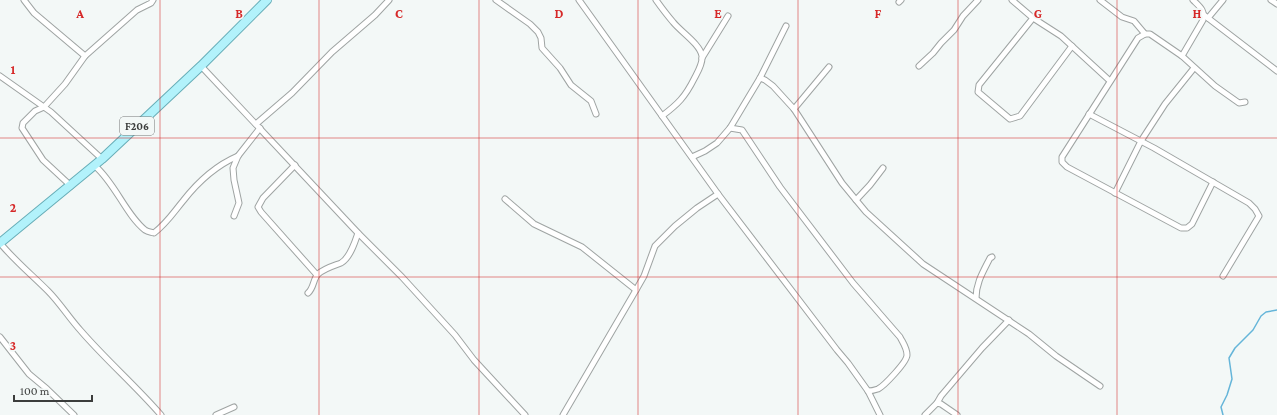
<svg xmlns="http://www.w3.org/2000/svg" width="1277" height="415" font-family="'Crimson Pro',serif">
<rect width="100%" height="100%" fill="#f3f8f7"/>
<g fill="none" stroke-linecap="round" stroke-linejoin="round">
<!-- stream -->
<polyline stroke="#65b5d9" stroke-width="1.5" points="1223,415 1221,407 1227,395 1232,379 1229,358 1235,348 1253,330 1261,316 1266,312 1277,310"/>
<defs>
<g id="minor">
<polyline points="24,0 34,13 85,56"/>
<polyline points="496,0 530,24 538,32 541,38 542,48 560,68 571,85 591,101 596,114"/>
<polyline points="579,0 718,194 837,350 848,363 868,391 880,415"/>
<path d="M656,0c5,7 11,15 17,22 8,10 27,22 29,34 1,8 -5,17 -8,23 -9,18 -16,25 -32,37"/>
<polyline points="1012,0 1033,18 1061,36 1110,81"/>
<polyline points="1100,0 1122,17 1134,21 1145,34 1150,34 1182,56 1215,86 1239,103 1245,102"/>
<polyline points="1271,0 1277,4"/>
<polyline points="899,2 901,0"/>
<polyline points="1204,15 1277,71"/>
<polyline points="1033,18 979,85 978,92 1010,119 1020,116 1072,46"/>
<polyline points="1208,18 1223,0"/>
<polyline points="1145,34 1138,38 1062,157 1062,162 1067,167 1181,228 1187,228 1192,224 1213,182"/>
<path d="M1182,56l21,-36c2,-10 -3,-13 -10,-20"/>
<polyline points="702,58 728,16"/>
<polyline points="201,66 358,233 402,277 455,335 474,360 525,415"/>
<polyline points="919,66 933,53 941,43 954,30 963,16 978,0"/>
<polyline points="0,76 51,112 102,159"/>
<polyline points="760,78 765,80 773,86 794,109 842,183 856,200 866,212 923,264 1029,334 1056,356 1100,386"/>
<polyline points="794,109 829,67"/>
<polyline points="1089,114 1154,148 1249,203 1255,209 1259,216 1223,276"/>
<polyline points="256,124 292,93 332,52 375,15 389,0"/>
<path d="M730,128l12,2 38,57 73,96 47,54c3,6 7,11 7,18 0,7 -23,31 -29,34 -3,1 -7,2 -10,2"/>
<polyline points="692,157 705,151 717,143 730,128 760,78 786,26"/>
<polyline points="295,165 263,198 258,207 261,212 317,275"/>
<path d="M95,166c20,17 31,49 50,64 3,2 6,2 9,3 13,-10 19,-20 29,-32 14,-18 34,-36 55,-45"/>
<polyline points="71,186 43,160 22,128 23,123 35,111 44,107 65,84 85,56 137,10 151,3 153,0"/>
<polyline points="1115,193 1141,141 1165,104 1194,68"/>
<polyline points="505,199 534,224 582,247 636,290 644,276 655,246 675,226 697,208 718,194"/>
<polyline points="856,200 870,185 883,168"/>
<polyline points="234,216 239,203 234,180 233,168 238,156 260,128"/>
<path d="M0,243c15,18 32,32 48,48 12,12 21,27 33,40 25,29 55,55 80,84"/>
<path d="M308,293c6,-5 5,-14 10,-19 7,-6 15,-8 23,-11 9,-5 14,-21 17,-30"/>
<path d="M976,298c0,-15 7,-26 14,-40l2,-1"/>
<polyline points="0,337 29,374 47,389 74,415"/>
<polyline points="937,403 941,396 982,348 1009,320"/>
<polyline points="216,415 234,407"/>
<polyline points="563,415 636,290"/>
<polyline points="925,415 937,403 941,404 957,415"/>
</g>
<polyline id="primary" points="0,243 102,159 201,66 267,0"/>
</defs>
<!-- minor casing -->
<use href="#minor" stroke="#9fa4a3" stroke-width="7"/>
<!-- primary casing -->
<use href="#primary" stroke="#67adb7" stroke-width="10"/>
<!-- minor -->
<use href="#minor" stroke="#fff" stroke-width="5"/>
<!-- primary -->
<use href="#primary" stroke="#b2f2fb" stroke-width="8"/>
</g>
<!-- grid -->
<path fill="none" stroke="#d62828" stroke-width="1" stroke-opacity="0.55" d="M160,0v415M319,0v415M479,0v415M638,0v415M798,0v415M958,0v415M1117,0v415M0,138h1277M0,277h1277"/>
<g text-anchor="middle" stroke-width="3.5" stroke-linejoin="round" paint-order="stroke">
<!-- shield labels -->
<rect fill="#f3f8f7" stroke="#727574" stroke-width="1" x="120" y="117" width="34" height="18" rx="3"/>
<g font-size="11" font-weight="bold" fill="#3b3d3c">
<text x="137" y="130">F206</text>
</g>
</g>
<g font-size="13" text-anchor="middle" font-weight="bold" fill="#d62828" stroke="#f3f8f7" stroke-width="3.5" stroke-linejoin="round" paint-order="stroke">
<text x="80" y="18">A</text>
<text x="239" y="18">B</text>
<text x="399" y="18">C</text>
<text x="559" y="18">D</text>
<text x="718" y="18">E</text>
<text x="878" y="18">F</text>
<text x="1038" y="18">G</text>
<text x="1197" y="18">H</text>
<text x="13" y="74">1</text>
<text x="13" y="212">2</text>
<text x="13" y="350">3</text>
</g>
<!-- scale -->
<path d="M14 395v6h78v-6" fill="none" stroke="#3b3d3c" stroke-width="2"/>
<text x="20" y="395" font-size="12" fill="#3b3d3c" stroke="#f3f8f7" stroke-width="3" paint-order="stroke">100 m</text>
</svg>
